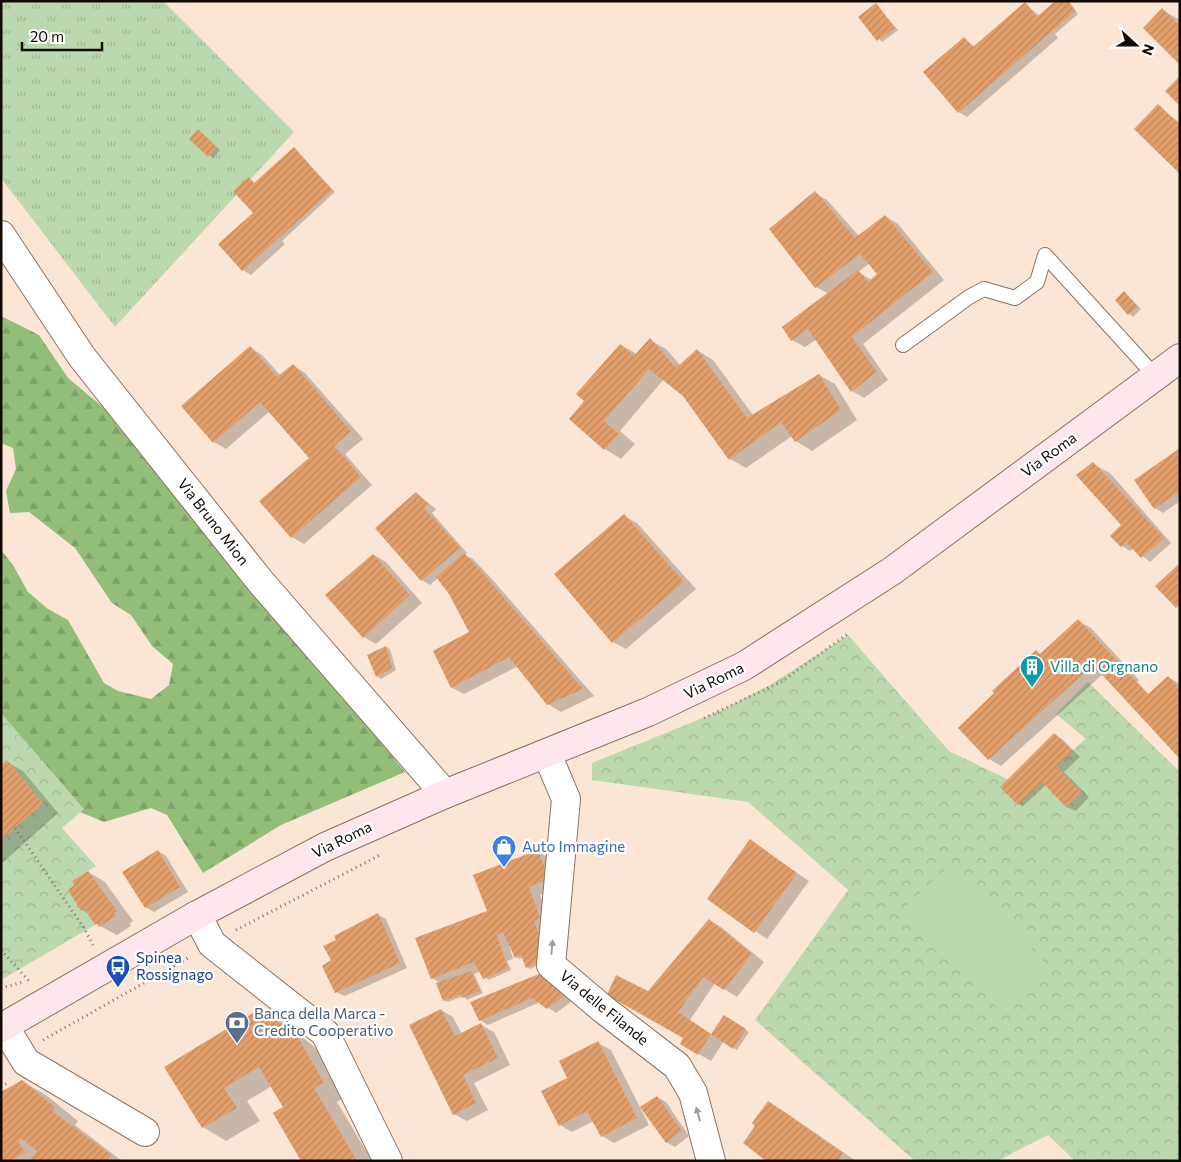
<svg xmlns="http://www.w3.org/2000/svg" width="1181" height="1162" font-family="Commissioner,sans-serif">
<defs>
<pattern id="grass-tufts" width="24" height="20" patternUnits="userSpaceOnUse" patternTransform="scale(1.25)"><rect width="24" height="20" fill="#bcd8ae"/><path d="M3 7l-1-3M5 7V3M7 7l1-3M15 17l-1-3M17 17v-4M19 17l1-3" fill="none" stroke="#a1b894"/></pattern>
<pattern id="forest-firs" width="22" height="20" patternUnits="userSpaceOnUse" patternTransform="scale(1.25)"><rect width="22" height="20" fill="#92be7a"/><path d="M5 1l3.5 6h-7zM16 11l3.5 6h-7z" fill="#7da268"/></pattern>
<pattern id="park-crowns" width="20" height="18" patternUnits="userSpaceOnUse" patternTransform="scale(1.25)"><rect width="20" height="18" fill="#bcd8ae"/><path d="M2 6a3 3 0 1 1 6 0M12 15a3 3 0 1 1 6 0" fill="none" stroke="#a1b894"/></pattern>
<pattern id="building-hatch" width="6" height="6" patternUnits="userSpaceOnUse" patternTransform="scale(1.25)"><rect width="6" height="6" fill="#e29f6b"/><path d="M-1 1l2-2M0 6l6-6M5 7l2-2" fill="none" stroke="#c1885b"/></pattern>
</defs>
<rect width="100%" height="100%" fill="#fbe5d4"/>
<!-- grass -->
<polygon fill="url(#grass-tufts)" points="1,1 163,1 294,132 115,327 1,178"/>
<!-- forest -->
<polygon fill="url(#forest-firs)" points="1,316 39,335 68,378 115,417 405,772 281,825 203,873 167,815 151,808 104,822 68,807 1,746 1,550 13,565 28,592 48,609 68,620 104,683 118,691 151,699 169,685 173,664 152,646 131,615 112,603 75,548 29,512 10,513 6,491 16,469 13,448 1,443"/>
<!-- park -->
<g fill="url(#park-crowns)">
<polygon points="848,635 949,751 1026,788 1086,739 1056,714 1088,682 1180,772 1180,1161 1075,1161 1048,1135 997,1161 915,1161 755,1020 848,890 748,802 592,780 592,763 720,711 770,685"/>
<polygon points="1,713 84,809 62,828 96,866 72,881 74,885 68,890 81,911 84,908 95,925 1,980 1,840 43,803 7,760 1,765"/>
</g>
<!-- pitch -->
<polygon fill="#bcd8ae" points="952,863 1046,964 998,1008 904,908"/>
<!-- shadow -->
<g fill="#0003" fill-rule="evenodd">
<polygon points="1057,1 1069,1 1078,14 1055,34 1058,38 967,117 959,112 925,72 964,38 975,47 1025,4 1040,16"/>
<polygon points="876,5 898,30 882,42 860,17"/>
<polygon points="1162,10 1180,20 1180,63"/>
<polygon points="1158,106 1180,123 1180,172"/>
<polygon points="202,133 220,150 213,158 191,139"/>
<polygon points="294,149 335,192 282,241 285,244 251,275 243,270 259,217 249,179 255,184"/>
<path d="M815,193l12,7 32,36 26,-20 13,8 46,56 -81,64 25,36 -24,18 -12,-7 -35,-52 -12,8 -13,-7 37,-46 -13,-7zM870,263l9,12 -7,5 -14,-8z"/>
<polygon points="1125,293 1141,309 1133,317 1116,300"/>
<polygon points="650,340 666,349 680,365 697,350 713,360 753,415 819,375 835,384 857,420 812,451 796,441 792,436 746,468 730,459 684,395 664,379 620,431 635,444 621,459 605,449 570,418 586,401 621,345 637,354"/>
<polygon points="250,347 262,355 281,376 293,365 305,373 363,439 345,454 372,485 304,544 292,537 310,458 270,411 226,449 214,442"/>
<polygon points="1180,450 1180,501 1163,513 1155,508"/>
<polygon points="1093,464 1110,473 1171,543 1150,562 1133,548 1130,551 1122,546 1123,525"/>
<polygon points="416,493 436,509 432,513 467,553 465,555 473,559 491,578 594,696 561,712 548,704 518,666 464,694 451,687 471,632 450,594 438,578 430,585 422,580 377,528"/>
<polygon points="624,516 637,523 696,589 626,649 613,642 556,574"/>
<polygon points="374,555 386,562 422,603 376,644 364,637"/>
<polygon points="1078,621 1091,628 1139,680 1137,682 1149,695 1168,677 1180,684 1180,757 1103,674 1001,766 989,759 1036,652 1042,655"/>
<polygon points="386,647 390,649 396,670 381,679 377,676 369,656"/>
<polygon points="1054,734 1062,739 1080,757 1064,772 1089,797 1076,811 1067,807 1046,785 1023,806 1019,804"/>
<polygon points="7,762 23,771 58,813 1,864 1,767"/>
<polygon points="750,841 809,881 767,939 708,899"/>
<polygon points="158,851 166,856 188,892 154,912 145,907"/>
<polygon points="538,851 550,859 561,886 540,895 552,925 540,930 551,960 530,969 527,967 523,957 520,959 516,957 509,945 513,959 507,961 511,970 488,980 481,971 474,974 483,993 467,1000 463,996 448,1002 444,1000 440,983 432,978"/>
<polygon points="88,872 105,882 133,921 130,923 131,926 117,935 96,924 89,914 82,910"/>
<polygon points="378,915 386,919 407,968 345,996 336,992 333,961 338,940"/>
<polygon points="709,920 721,927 764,962 737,997 715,983 690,1020 712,1035 724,1017 749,1032 737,1050 724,1041 711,1061 681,1044 684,1038 649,993"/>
<polygon points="539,975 572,1001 556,1013 540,1002 488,1025 480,1020"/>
<polygon points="261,1010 285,1024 321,1052 346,1096 337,1102 372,1161 302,1161 285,1107 272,1086 247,1101 260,1121 226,1141 203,1127"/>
<polygon points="441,1010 453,1017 462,1034 481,1025 494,1032 510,1065 474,1083 488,1110 467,1121 454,1114"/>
<polygon points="598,1043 611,1050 649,1125 614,1143 602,1136 594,1121 572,1132 560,1125 569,1078"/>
<polygon points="22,1081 46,1095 78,1121 75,1125 122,1161 1,1161"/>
<polygon points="657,1097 666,1102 689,1136 675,1147 666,1142"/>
<polygon points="768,1102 785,1112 856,1161 768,1161 757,1126"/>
</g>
<!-- building -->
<g fill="url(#building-hatch)">
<polygon points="1055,1 1068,1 1075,11 958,113 923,72 964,37 973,47 1025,2 1037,17"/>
<polygon points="876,3 895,28 877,41 858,17"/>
<polygon points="1162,8 1180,26 1180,65 1143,28"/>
<polygon points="1180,76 1180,106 1165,91"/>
<polygon points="1158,104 1180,125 1180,174 1134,129"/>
<polygon points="198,129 217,148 208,157 189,139"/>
<polygon points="294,147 332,190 242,271 218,244 253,213 233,191 249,177 254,183"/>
<polygon points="815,191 855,238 885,215 933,272 852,337 877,372 851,392 808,329 791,341 782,327 858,270 868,282 877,274 860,254 815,288 769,229"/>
<polygon points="1124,291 1138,307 1128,315 1115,300"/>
<polygon points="650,338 676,368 697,349 747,418 819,374 841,410 795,442 781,422 729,460 683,396 649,369 604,421 619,434 604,450 569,419 584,401 576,394 620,344 634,356"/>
<polygon points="250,346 277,377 293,364 351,431 334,446 361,477 291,538 259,501 309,458 260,402 213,443 181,406"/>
<polygon points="1180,448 1180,491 1154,509 1134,480"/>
<polygon points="1093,462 1164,538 1141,558 1126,542 1121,547 1110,536 1121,525 1076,475"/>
<polygon points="416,492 428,504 424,508 460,548 421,581 375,528"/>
<polygon points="624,514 684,582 612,643 554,574"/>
<polygon points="464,553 479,569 583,689 547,705 509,657 451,688 433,651 469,632 449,594 436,577"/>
<polygon points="373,554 410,595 363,638 325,595"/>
<polygon points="1180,563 1180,604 1176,608 1155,586"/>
<polygon points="1078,619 1148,694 1168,676 1180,689 1180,759 1093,665 988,760 958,728 994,693 992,691 1036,650 1040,654"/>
<polygon points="386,646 392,668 376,677 367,655"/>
<polygon points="1054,733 1073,751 1057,767 1082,792 1067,808 1042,782 1018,805 1000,787"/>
<polygon points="7,760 43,803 1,840 1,765"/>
<polygon points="750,839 797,873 754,933 707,899"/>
<polygon points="158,850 180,887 145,908 122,872"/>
<polygon points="538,850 549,879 529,887 540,918 534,921 548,958 526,968 521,955 515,958 503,932 497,935 508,968 483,979 474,962 431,979 415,938 487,911 473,875"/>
<polygon points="88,871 117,911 114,913 116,916 99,927 97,923 95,925 84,908 81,911 68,890 74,885 72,881"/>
<polygon points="378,913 400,963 335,993 322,966 331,960 323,946 336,940 334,936"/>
<polygon points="709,919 752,954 724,990 703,977 678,1012 711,1034 698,1055 680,1044 683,1038 607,995 616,975 648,991"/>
<polygon points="471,971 480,991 462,998 461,994 443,1001 436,983"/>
<polygon points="539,974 564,996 547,1009 532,998 479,1021 470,1002"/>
<polygon points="261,1008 298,1037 324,1083 314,1088 357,1161 301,1161 273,1113 283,1107 259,1067 224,1088 237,1108 202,1128 164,1067"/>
<polygon points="441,1009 455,1036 481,1023 498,1058 463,1075 476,1103 453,1115 409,1025"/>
<polygon points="724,1015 746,1029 733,1049 711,1034"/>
<polygon points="598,1041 637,1118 601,1137 587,1111 559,1126 541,1091 567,1078 559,1061"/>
<polygon points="22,1080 55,1107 52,1111 111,1155 107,1161 29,1161 37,1151 21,1138 18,1141 25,1152 10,1161 1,1161 1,1092"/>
<polygon points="657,1096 682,1131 666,1143 640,1107"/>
<polygon points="768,1101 843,1153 838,1161 766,1161 743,1143 755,1126 752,1123"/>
</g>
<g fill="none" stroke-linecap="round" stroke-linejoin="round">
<defs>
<polyline id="lane" points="903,345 969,297 984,289 1015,298 1037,282 1045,255 1156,377"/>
<g id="street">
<polyline points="1,235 82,357 260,581 445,794"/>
<polyline points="547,754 566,799 551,965 603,1009 677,1066 693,1093 711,1161"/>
<polyline points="197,915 212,944 325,1033 388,1161"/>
<polyline points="4,1026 26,1062 145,1132"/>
</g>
<polyline id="secondary" points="1,1028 197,915 325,847 445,794 648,712 744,666 892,571 1180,358"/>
</defs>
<!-- lane casing -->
<use href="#lane" stroke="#8c7361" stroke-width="16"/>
<!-- street casing -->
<use href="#street" stroke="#8c7361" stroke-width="30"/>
<!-- secondary casing -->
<use href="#secondary" stroke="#8c7361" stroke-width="30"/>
<!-- path -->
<g stroke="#84746a" stroke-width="3" stroke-dasharray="1 4" stroke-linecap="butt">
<polyline points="704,718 781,682 849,633"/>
<polyline points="15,828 84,928 93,945"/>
<polyline points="236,930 382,854"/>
<polyline points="1,950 29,981"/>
<polyline points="1,988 23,982"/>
<polyline points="43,1040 190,957"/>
<polyline points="1,1087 9,1082"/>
</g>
<!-- lane -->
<use href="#lane" stroke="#fff" stroke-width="14"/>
<!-- street -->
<use href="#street" stroke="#fff" stroke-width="28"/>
<!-- secondary -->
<use href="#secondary" stroke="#fee6ec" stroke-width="28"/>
</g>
<!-- one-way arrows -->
<defs><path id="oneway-solid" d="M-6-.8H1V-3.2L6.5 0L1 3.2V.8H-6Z" transform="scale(1.25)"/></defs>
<g fill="#a19d9b">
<use href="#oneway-solid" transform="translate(552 947) rotate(-85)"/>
<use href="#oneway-solid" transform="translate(698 1114) rotate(-105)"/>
</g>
<!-- icons -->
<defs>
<symbol id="building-pin" viewBox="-11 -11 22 30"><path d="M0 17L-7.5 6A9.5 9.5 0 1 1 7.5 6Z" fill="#0f9aa8" stroke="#fff"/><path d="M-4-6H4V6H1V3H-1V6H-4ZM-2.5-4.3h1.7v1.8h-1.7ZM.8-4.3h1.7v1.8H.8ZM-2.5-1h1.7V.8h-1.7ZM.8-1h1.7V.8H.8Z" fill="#fff"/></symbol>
<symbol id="shop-pin" viewBox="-11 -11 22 30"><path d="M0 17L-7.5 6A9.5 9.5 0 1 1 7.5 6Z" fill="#3f7fe0" stroke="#fff"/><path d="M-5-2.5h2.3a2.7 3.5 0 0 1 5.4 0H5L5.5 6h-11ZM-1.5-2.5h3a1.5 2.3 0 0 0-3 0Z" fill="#fff"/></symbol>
<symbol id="bus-pin" viewBox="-11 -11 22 30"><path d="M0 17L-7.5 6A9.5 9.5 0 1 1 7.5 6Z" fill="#1a4fb4" stroke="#fff"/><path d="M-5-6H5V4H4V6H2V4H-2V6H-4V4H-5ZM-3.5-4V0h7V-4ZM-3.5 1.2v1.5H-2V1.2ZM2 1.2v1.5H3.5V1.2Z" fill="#fff"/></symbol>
<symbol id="bank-pin" viewBox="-11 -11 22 30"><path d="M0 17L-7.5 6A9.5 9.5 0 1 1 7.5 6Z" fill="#5c6f8a" stroke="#fff"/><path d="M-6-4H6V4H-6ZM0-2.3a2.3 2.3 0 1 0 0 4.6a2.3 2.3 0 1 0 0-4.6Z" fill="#fff"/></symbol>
</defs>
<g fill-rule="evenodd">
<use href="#building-pin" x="1018" y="653" width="28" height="38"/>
<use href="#shop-pin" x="490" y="833" width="28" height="38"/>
<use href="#bus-pin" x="104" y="953" width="28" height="38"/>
<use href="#bank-pin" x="223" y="1009" width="28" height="38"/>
</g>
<g text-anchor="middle" stroke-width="4.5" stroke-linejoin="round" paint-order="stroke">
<!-- street labels -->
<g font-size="15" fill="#130a05" stroke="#fff">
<text transform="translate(1049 455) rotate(-36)" y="5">Via Roma</text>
<text transform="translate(213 522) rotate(52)" y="5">Via Bruno Mion</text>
<text transform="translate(714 681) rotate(-26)" y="5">Via Roma</text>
<text transform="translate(342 840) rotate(-26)" y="5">Via Roma</text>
<text transform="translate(604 1008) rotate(39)" y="5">Via delle Filande</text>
</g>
<!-- culture labels -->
<g font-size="15" fill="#0d838f" stroke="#fff" text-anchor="start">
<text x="1050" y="672">Villa di Orgnano</text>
</g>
<!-- shop labels -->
<g font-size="15" fill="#366cbe" stroke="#fff" text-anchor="start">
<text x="522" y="852">Auto Immagine</text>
</g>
<!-- transit labels -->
<g font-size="15" fill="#164399" stroke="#fff" text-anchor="start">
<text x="136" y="963">Spinea<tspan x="136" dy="17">Rossignago</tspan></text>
</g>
<!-- service labels -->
<g font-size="15" fill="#4e5e75" stroke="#fff" text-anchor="start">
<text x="254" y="1019">Banca della Marca -<tspan x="254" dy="17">Credito Cooperativo</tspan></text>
</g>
</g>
<!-- border -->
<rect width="1181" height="1162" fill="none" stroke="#130a05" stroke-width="5"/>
<!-- north arrow -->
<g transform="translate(1136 45) rotate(111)" stroke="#ffffff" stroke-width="4" paint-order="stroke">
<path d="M0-4L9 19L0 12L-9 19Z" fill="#130a05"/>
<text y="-8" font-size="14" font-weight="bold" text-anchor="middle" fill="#130a05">N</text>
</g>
<!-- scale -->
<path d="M22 42v8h80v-8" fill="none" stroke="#130a05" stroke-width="2.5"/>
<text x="30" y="42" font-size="15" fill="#130a05" stroke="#ffffff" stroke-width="4" paint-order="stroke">20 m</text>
</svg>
